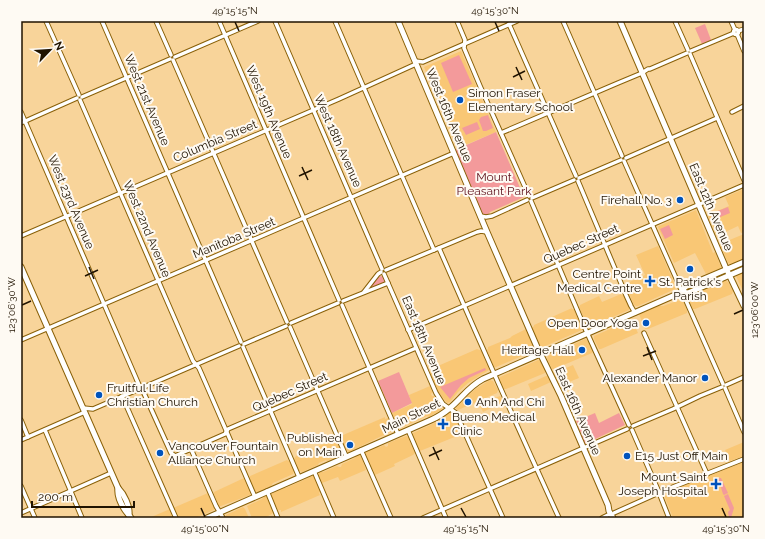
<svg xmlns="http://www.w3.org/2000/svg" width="765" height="539" font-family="Raleway,sans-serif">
<rect width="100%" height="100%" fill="#f8d49a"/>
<!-- built -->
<g fill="#f9c775">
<polygon points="461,51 496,132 458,148 424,67"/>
<polygon points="744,189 744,232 741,233 738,226 717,236 708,215 729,206 725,197"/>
<polygon points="696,210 713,253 715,252 721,267 720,269 706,274 695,253 674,263 658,227 659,226"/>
<polygon points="744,234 744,259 730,264 728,263 720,244"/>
<polygon points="658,246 676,287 675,289 638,306 636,306 634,305 625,284 645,275 636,255"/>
<polygon points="744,272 744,289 742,289 736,276"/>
<polygon points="725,280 728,282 733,291 732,294 695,309 693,309 688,299 689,296"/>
<polygon points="621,294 621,295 624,295 629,307 629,310 590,327 588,327 579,307 580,306 580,305 599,296 602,302"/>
<polygon points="680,300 683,301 687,310 687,313 648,329 645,329 639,314 658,306 663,306"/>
<polygon points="572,308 572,309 574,309 582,328 582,330 543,347 541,347 532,328 534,326 534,325"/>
<polygon points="631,318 638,333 601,349 599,349 594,339 594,336 628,321"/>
<polygon points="526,329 534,348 534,351 496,367 494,367 487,350 488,349 488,347 510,338 512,336"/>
<polygon points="585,339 589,341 593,351 592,353 554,369 552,369 547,359 548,356"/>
<polygon points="477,349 482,351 482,353 487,365 488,365 489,370 468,383 458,392 450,402 448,403 446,402 438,391 430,373 431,370 431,369"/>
<polygon points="538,360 541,361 546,371 545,373 506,389 503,389 499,380 500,377"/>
<polygon points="573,365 579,378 559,386 554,373"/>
<polygon points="546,376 549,376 551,382 531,391 528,384"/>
<polygon points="490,380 493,381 498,390 497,393 458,410 456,409 456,407 465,397 467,396 477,388"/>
<polygon points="430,386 433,392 431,394 432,396 434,396 439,405 441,406 442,408 441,410 429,417 427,416 401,428 397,427 392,413 412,404 409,395"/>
<polygon points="500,396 504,402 483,412 479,404"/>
<polygon points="450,412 453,413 462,434 420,451 412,436 413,433 441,420 444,417"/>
<polygon points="385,417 385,419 388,418 393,428 392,431 349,452 346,450 341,439 343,437 343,435"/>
<polygon points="406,436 409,437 410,442 415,453 413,455 394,464 395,466 375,475 367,458 365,455 365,452 377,447 380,447 384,445 386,447 388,446 388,443"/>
<polygon points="333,440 336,441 342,451 342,454 327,461 326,460 319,463 318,465 302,472 299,471 294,459 296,456"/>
<polygon points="744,442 744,456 730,461 725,450"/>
<polygon points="359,455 361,456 366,470 340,481 338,477 322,483 318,475 319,472 323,472 337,466 339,467 341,467 342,464 355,458 356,456"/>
<polygon points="287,460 290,462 294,471 293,474 273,483 271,486 257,492 255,491 249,479 250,476"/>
<polygon points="744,462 744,518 673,518 664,495 665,493"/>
<polygon points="312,476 314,476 316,479 321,491 319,493 320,495 281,512 281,510 278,510 272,499 271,494 273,493 284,488 286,488 308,478 309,477"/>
<polygon points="244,478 246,480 251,491 250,495 221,506 219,506 214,494 214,492"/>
<polygon points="208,493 214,508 214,510 195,518 177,518 173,508"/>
<polygon points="265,496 266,496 268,498 268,500 273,512 272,514 264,518 252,518 247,506 262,499"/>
<polygon points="243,507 245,509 249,518 226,518 226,515"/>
<polygon points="170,509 174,518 149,518"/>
</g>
<!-- green -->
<g fill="#f39a9b">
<polygon points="705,24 711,40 702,44 695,28"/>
<polygon points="459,55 472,84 453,92 441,63"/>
<polygon points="488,115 493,128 486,131 483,131 479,120 481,117"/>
<polygon points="477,122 480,129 466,135 462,128"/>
<polygon points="496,132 524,197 490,212 488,215 483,216 455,150"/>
<polygon points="728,207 730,213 713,220 710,214"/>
<polygon points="669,225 673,235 665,239 660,229"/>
<polygon points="381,276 383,277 385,283 370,289 369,289 378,277"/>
<polygon points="485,368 486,370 469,378 461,385 450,399 440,387"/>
<polygon points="399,372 412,403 392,413 378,381"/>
<polygon points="595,413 599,423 619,413 625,425 591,441 590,443 585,444 576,421"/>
<polygon points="718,478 721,478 728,493 724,495 723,494"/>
<polygon points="728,494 734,508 731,518 729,518 728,512 730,510 724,496"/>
</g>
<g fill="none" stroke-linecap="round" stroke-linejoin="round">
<defs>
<g id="street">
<polyline points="46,21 79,95"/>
<polyline points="102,21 241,342"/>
<polyline points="156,21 171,55"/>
<polyline points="219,21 339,300"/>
<polyline points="275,21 382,269"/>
<polyline points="335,21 434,250"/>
<polyline points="457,21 465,40 464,48 480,86 529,196"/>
<polyline points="563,21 622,156"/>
<polyline points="675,21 688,50"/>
<polyline points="731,21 735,30"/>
<polyline points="509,24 576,176"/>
<circle cx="736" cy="32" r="2.5"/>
<polyline points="738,31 744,29"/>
<polyline points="737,34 744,51"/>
<polyline points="691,51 734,33"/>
<polyline points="690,54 744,180"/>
<polyline points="175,57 258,21"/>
<polyline points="173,60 287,322"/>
<polyline points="415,61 423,62 517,21"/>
<polyline points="82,97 170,59"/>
<polyline points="80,100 193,361 199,368 206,384 255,497"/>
<polyline points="21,112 139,385 143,391 171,453 175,456 225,434 228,429 416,348"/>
<polyline points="732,112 744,106"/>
<polyline points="21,123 77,98"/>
<polyline points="501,133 618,83 642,73 648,69 650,69 687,53"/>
<polyline points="626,158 717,118"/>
<polyline points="624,161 723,384"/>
<polyline points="579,178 621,160"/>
<polyline points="578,181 626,295 631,306 635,313"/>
<polyline points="532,198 574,180"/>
<polyline points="531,201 584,326 629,425"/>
<polyline points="480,216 486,217 492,216 527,200"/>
<polyline points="21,236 339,99 416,64"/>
<path d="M439,248c39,90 79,180 120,270"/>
<polyline points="386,270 477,232 481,231 487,232"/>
<polyline points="384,274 436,393 443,404 456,413 503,518"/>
<polyline points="364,292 378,274 381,272"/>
<polyline points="343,301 388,283"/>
<polyline points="342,305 398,434"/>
<polyline points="291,323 338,303"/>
<polyline points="290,327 346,456"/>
<polyline points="408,330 744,185"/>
<polyline points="644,333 707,474"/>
<polyline points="21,340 454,153"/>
<polyline points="244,344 286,326"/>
<polyline points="243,347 299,477"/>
<polyline points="726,385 744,377"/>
<polyline points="725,388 744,432"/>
<polyline points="122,396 176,518"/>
<polyline points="83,408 93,409 239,346"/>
<polyline points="21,420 28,437"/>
<polyline points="633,426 673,409 700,396 722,387"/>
<polyline points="45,430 82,518"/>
<polyline points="408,430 446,518"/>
<polyline points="632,430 658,490 669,518"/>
<polyline points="21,440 85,412"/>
<polyline points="191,449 216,506 223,518"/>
<polyline points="361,450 391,518"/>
<polyline points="314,471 334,518"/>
<polyline points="21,486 35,518"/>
<polyline points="267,491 278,518"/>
<polyline points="21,513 111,473"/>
<polyline points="614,513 663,491 744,459"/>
<polyline points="423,518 627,429"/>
<polyline points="602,518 610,514"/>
</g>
<g id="secondary">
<polyline points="398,21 487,232 537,347 561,396 608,505 609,511 613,518"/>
<polyline points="620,21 725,266 744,306"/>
<path d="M21,267l97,221c6,6 12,18 11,27"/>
<polyline points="682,292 688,293 744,269"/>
<path d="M118,488c-1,7 3,16 7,22 2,3 4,5 6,8"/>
<path d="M207,518l224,-98c7,-3 13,-7 19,-12 12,-10 18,-21 33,-29l199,-87 3,-5 59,-25"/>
</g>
</defs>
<!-- street casing -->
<use href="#street" stroke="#896008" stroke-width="5.5"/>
<!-- secondary casing -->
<use href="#secondary" stroke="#896008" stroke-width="7"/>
<!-- street -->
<use href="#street" stroke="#fff" stroke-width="3.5"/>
<!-- secondary -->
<use href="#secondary" stroke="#fff" stroke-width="5"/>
</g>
<!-- ticks -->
<path fill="none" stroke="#201300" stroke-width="1.5" d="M235,22l4,9M495,22l4,9M516,67l6,13M513,77l12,-6M302,167l6,13M299,176l13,-6M89,267l5,12M85,276l13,-6M22,305l9,-4M734,314l9,-4M647,347l5,13M643,356l13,-5M433,447l6,13M429,456l13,-6M201,508l4,9M461,508l5,9M722,508l4,9"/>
<!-- markers -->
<g fill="#0053bc" stroke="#fefaf3" stroke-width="1.5">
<circle cx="460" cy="100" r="4"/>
<circle cx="680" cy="200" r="4"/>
<circle cx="690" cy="269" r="4"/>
<path d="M648 275h4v4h4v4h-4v4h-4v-4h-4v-4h4z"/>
<circle cx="646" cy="323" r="4"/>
<circle cx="582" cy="350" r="4"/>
<circle cx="705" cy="378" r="4"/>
<circle cx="99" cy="395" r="4"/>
<circle cx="468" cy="402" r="4"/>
<path d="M441 418h4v4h4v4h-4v4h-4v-4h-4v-4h4z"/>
<circle cx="350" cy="445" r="4"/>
<circle cx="160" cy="453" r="4"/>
<circle cx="627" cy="456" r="4"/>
<path d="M714 478h4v4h4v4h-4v4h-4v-4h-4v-4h4z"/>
</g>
<g text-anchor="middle" stroke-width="4" stroke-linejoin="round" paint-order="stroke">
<!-- poi labels -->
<g font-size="12" fill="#201300" stroke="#fefaf3" text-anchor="end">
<text x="468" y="97" text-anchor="start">Simon Fraser<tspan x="468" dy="14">Elementary School</tspan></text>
<text x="672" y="204">Firehall No. 3</text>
<text x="641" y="278">Centre Point<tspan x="641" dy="14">Medical Centre</tspan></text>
<text x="690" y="286" text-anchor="middle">St. Patrick's<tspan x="690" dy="14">Parish</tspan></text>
<text x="638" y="327">Open Door Yoga</text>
<text x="574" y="354">Heritage Hall</text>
<text x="697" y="382">Alexander Manor</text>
<text x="107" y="392" text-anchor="start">Fruitful Life<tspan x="107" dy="14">Christian Church</tspan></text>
<text x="476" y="406" text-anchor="start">Anh And Chi</text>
<text x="452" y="421" text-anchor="start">Bueno Medical<tspan x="452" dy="14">Clinic</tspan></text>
<text x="342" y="442">Published<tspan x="342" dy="14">on Main</tspan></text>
<text x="168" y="450" text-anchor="start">Vancouver Fountain<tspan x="168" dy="14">Alliance Church</tspan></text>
<text x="635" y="460" text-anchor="start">E15 Just Off Main</text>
<text x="707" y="481">Mount Saint<tspan x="707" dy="14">Joseph Hospital</tspan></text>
</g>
<!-- street labels -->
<g font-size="12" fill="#201300" stroke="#fefaf3">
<text transform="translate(147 100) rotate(67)" y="4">West 21st Avenue</text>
<text transform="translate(269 112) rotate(67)" y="4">West 19th Avenue</text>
<text transform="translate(449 115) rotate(67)" y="4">West 16th Avenue</text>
<text transform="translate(215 141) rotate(-23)" y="4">Columbia Street</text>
<text transform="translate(338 141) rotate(66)" y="4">West 18th Avenue</text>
<text transform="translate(71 202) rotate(67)" y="4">West 23rd Avenue</text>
<text transform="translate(711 207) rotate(67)" y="4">East 12th Avenue</text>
<text transform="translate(147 229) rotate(67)" y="4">West 22nd Avenue</text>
<text transform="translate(234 238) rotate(-23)" y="4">Manitoba Street</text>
<text transform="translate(581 244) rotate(-24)" y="4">Quebec Street</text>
<text transform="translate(424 340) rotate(67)" y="4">East 18th Avenue</text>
<text transform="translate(290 392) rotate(-24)" y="4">Quebec Street</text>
<text transform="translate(578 411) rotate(66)" y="4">East 16th Avenue</text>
<text transform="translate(411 416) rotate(-26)" y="4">Main Street</text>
</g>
<!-- park labels -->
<g font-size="12" fill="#5e101b" stroke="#fefaf3">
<text x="494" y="181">Mount<tspan x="494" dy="14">Pleasant Park</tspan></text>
</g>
</g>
<!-- border -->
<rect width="765" height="539" fill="none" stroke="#fefaf3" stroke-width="44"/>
<!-- north arrow -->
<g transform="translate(50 50) rotate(65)" stroke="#fefaf3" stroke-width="3" paint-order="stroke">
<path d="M0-3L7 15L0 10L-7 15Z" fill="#201300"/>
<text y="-6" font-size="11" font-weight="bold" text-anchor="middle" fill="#201300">N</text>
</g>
<!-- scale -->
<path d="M32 501v6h102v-6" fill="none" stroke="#201300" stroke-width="2"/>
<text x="38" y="501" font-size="12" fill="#201300" stroke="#fefaf3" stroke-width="3" paint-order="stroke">200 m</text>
<rect x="22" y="22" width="721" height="495" fill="none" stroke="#201300" stroke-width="1.5"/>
<g font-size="10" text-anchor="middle" fill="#201300">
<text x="235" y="14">49°15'15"N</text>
<text x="495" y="14">49°15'30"N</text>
<text transform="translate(11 305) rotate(-90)" y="4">123°06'30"W</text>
<text transform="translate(754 310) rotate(-90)" y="4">123°06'00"W</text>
<text x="205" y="532">49°15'00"N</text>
<text x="466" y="532">49°15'15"N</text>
<text x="726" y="532">49°15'30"N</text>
</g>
</svg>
